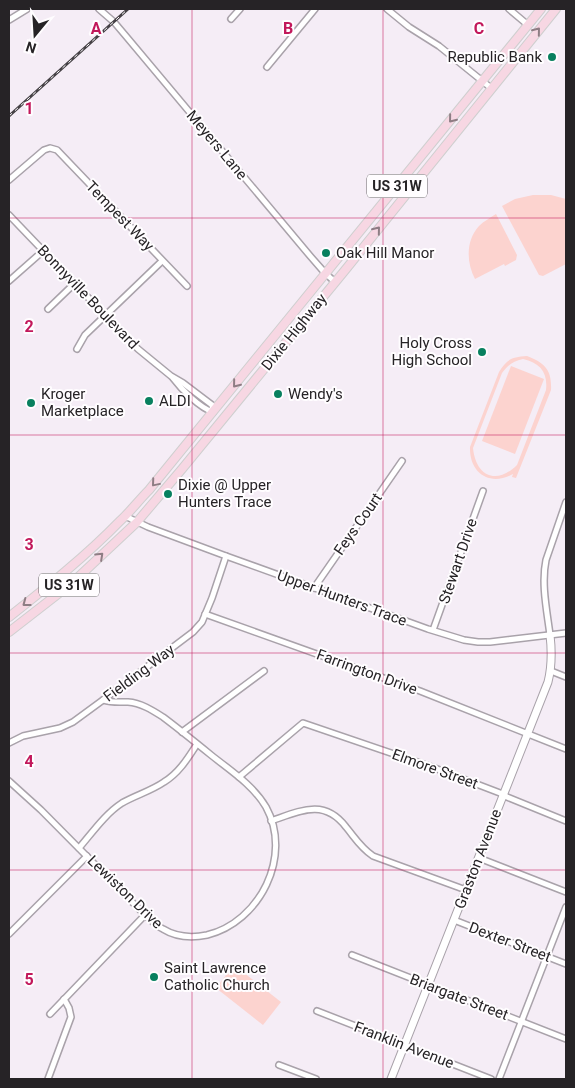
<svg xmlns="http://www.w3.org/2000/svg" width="575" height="1088" font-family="Roboto,sans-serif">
<rect width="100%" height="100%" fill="#f5edf6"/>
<!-- green -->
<g fill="#fcd3cf" fill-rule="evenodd">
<polygon points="533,195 551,195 566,199 566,264 543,276 539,275 502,206 515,199"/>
<path d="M496,214l21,41 -1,5 -11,6 -1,-2 -29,15c-9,-17 -9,-39 4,-53 5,-5 11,-8 17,-12z"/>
<path d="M527,356c18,7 25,14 24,34l-35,88 -4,-1 1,-3c-23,13 -44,-1 -43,-27l29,-75c8,-13 13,-15 28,-16zM523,359c17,4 25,13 23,31l-29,75c-20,20 -41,12 -44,-17l29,-75c6,-8 11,-12 21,-14z"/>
<polygon points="511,366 544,379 515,454 482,441"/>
<polygon points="234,965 281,1002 263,1025 216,988"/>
</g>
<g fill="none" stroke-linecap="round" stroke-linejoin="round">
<defs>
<g id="street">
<polyline points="99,9 114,22 125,35 311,257 325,273 335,282"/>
<polyline points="387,9 409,27 439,46 491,88"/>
<polyline points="509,9 528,25"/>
<polyline points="231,19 240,9"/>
<polyline points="9,20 27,9"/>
<polyline points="267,67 315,9"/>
<polyline points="9,180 44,150 50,148 57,150 187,286"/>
<polyline points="9,215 123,334 138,349 171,376 183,383 212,405 213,412"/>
<polyline points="9,281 43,251"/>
<polyline points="48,309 74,284"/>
<polyline points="77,349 85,335 162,261"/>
<path d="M173,378c9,12 27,30 40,34"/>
<polyline points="125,516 148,527 226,556 428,629 464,640 478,642 490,642 566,633"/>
<polyline points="314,588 402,461"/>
<polyline points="205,614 420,691 566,749"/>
<polyline points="433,630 483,491"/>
<path d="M550,635c-3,-24 -9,-51 -4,-75l20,-58"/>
<polyline points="551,671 566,677"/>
<polyline points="182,732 264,671"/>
<polyline points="9,743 23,736 60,728 73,722 103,700 193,632 202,622 212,598 226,556"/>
<polyline points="239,777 303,723 432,767 500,793 507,797 566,821"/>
<path d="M9,781l32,29 104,105c6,5 11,11 18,14 13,8 29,9 44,6 53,-13 86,-79 59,-128 -13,-22 -35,-36 -55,-52 -16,-13 -32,-26 -48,-38 -11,-7 -22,-14 -35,-15 -9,0 -16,1 -25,-2"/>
<path d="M271,821c29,-10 53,-23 75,6 10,12 14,20 27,29l93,34"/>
<path d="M79,848c13,-15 26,-34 43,-45 14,-8 29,-12 42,-21 15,-9 24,-24 33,-38"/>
<polyline points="479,858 566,892"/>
<polyline points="454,920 566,964"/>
<polyline points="9,934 87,856"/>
<polyline points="352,955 566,1039"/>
<polyline points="317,1011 491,1079"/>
<polyline points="50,1014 145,915"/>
<polyline points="279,1065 316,1079"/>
<polyline points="48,1079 71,1017 69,1008 64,999"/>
<polyline points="499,1079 566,907"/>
</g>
<path id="secondary" d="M391,1079l157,-397c4,-16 4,-30 2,-47"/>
<g id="primary">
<path d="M9,617c38,-30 77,-61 111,-96 10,-9 19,-21 29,-31l392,-481"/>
<polyline points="9,632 72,583 137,522 182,469 346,269 556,9"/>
</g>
</defs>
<!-- street casing -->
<use href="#street" stroke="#a9a2aa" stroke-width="8"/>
<!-- secondary casing -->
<use href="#secondary" stroke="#a9a2aa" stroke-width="9"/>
<!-- primary casing -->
<use href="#primary" stroke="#cfcfcf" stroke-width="10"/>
<!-- street -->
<use href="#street" stroke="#fff" stroke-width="5"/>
<!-- secondary -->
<use href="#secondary" stroke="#fff" stroke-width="7"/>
<!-- primary -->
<use href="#primary" stroke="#f7d7e3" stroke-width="8"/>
<defs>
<polyline id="rail" points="9,116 128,9"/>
</defs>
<!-- rail casing -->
<use href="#rail" stroke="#454145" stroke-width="3"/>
<!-- rail -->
<use href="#rail" stroke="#fffdff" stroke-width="1" stroke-dasharray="4" stroke-linecap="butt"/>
</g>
<!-- one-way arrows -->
<defs><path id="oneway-chevron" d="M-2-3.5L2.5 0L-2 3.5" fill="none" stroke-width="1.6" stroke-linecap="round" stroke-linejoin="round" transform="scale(1.25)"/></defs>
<g stroke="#8e7d84">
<use href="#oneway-chevron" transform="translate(537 31) rotate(-51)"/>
<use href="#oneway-chevron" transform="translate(452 119) rotate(129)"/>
<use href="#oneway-chevron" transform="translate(377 230) rotate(-51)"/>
<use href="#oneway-chevron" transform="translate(236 384) rotate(129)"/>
<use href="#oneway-chevron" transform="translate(155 483) rotate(130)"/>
<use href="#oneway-chevron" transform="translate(100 556) rotate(-43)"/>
<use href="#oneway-chevron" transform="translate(26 603) rotate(143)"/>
</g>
<!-- grid -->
<path fill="none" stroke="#c2185b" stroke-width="1" stroke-opacity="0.55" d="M192,9v1070M383,9v1070M9,218h557M9,435h557M9,653h557M9,870h557"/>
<!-- markers -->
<g fill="#08805f" stroke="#fffdff" stroke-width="2">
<circle cx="552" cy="57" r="5"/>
<circle cx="326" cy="253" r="5"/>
<circle cx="482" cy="352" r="5"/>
<circle cx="278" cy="394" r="5"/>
<circle cx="149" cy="401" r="5"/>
<circle cx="31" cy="403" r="5"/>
<circle cx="168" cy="494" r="5"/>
<circle cx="154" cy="977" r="5"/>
</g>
<g text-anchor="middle" stroke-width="4" stroke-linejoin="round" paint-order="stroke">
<!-- shield labels -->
<g fill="#fffdff" stroke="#676467" stroke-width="1">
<rect x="367" y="174.5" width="60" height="23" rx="4"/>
<rect x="39" y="573.5" width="60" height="23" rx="4"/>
</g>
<g font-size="14" font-weight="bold" fill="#262326">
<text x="397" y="191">US 31W</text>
<text x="69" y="590">US 31W</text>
</g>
<!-- poi labels -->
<g font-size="15" fill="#262326" stroke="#fffdff" text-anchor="start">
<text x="542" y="62" text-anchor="end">Republic Bank</text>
<text x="336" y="258">Oak Hill Manor</text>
<text x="472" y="348" text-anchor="end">Holy Cross<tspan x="472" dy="17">High School</tspan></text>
<text x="41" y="399">Kroger<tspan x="41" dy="17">Marketplace</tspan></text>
<text x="288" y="399">Wendy's</text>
<text x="159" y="406">ALDI</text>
<text x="178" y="490">Dixie @ Upper<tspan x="178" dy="17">Hunters Trace</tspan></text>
<text x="164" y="973">Saint Lawrence<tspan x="164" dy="17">Catholic Church</tspan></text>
</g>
<!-- street labels -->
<g font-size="15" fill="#262326" stroke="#fffdff">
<text transform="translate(217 145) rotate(50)" y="5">Meyers Lane</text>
<text transform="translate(120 216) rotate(46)" y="5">Tempest Way</text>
<text transform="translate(88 297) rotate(46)" y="5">Bonnyville Boulevard</text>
<text transform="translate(294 332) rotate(-51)" y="5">Dixie Highway</text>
<text transform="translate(358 524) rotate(-55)" y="5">Feys Court</text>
<text transform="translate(458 561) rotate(-71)" y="5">Stewart Drive</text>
<text transform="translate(342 598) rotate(20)" y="5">Upper Hunters Trace</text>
<text transform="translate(367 672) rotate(20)" y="5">Farrington Drive</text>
<text transform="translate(139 673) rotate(-37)" y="5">Fielding Way</text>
<text transform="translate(435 769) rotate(20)" y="5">Elmore Street</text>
<text transform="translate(478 859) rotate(-69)" y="5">Graston Avenue</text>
<text transform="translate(125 892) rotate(44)" y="5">Lewiston Drive</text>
<text transform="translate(510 942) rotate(21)" y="5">Dexter Street</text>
<text transform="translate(459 997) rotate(21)" y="5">Briargate Street</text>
<text transform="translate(404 1045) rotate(21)" y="5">Franklin Avenue</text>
</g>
</g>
<g font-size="16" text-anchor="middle" font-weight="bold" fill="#c2185b" stroke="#fffdff" stroke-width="4" stroke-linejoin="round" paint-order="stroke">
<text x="96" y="34">A</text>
<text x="288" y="34">B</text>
<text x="479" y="34">C</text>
<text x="29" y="114">1</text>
<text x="29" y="332">2</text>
<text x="29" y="550">3</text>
<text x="29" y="767">4</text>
<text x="29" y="985">5</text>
</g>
<!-- border -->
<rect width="575" height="1088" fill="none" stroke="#262326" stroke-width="20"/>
<!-- north arrow -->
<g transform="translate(35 35) rotate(198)" stroke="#fffdff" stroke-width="4" paint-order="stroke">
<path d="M0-4L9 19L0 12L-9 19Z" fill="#262326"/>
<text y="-8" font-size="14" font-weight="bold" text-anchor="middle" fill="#262326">N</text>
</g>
</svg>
